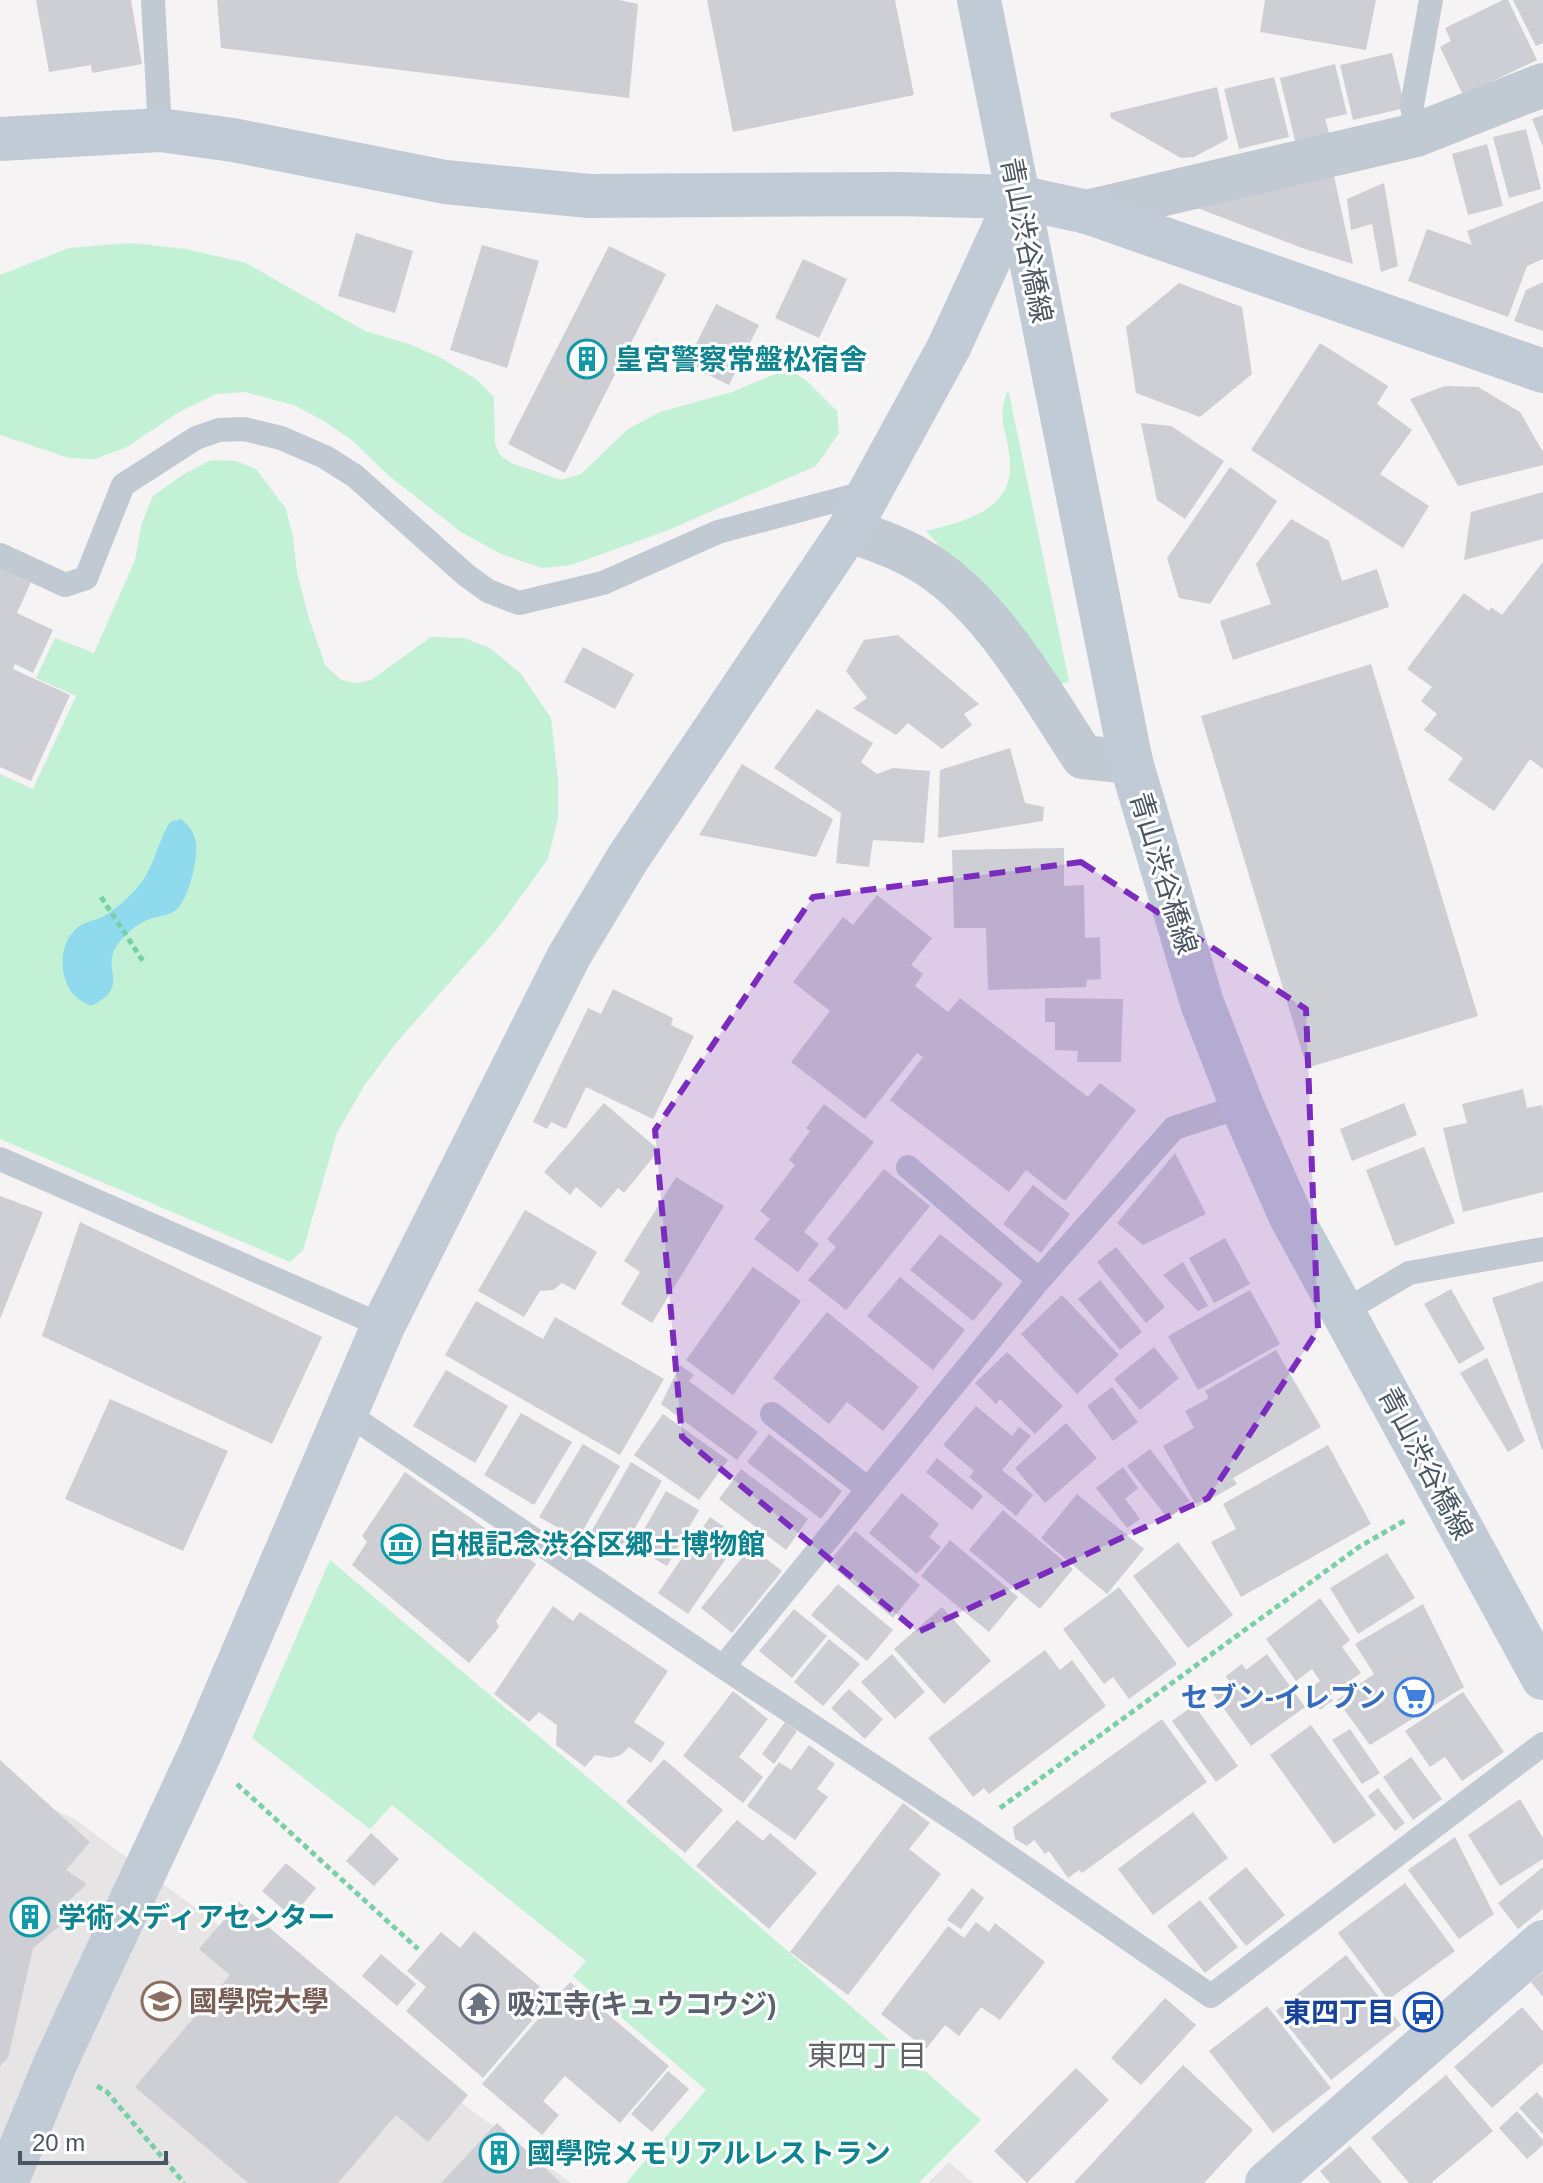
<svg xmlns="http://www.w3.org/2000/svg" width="1543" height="2183" font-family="Helvetica,'Noto Sans JP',sans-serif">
<rect width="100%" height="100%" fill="#f5f3f3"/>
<!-- education -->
<g fill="#e6e4e5">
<polygon points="0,1788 73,1818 571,2183 0,2183"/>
<polygon points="949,2162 973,2183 928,2183"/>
</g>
<!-- green -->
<g fill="#c3f1d5">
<polygon points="131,243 186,249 246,263 365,331 409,344 441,358 476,379 494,397 495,444 500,455 511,463 561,480 581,474 628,429 660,412 732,392 775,374 795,373 808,382 837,411 839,433 816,466 666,531 571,565 542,568 501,554 461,532 388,475 353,441 324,421 294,405 245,392 216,394 179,412 127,447 95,459 69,458 0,435 0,275 69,248"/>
<path d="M1008,389l61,292 -19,8 -80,-110 -44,-48c36,-9 87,-20 84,-68 -1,-33 -15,-40 -2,-74z"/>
<polygon points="211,460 236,461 256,469 286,509 293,537 297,573 308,615 325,665 341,680 356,683 371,680 431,637 464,638 490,648 521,674 551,718 558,780 558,818 548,859 497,929 396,1043 364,1086 337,1133 303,1250 290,1262 0,1139 0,774 33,789 76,696 36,678 55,638 94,653 135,560 142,522 153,496 184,474"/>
<polygon points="330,1560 618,1803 981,2120 919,2183 626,2183 706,2090 573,1976 586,1961 392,1805 370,1829 252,1738"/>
</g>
<!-- water -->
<path fill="#90daee" d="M181,819c7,6 12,11 14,20 5,15 -6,60 -19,71 -7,6 -20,6 -29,10 -10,4 -23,15 -29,24 -19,25 15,42 -27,62 -15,-7 -23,-14 -27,-31 -4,-18 0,-39 17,-50 7,-4 16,-5 23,-9 12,-7 24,-18 33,-28 17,-19 20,-45 33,-66z"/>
<!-- building -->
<g fill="#cdcfd5">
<polygon points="36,0 131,0 142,64 92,73 91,65 49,72"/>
<polygon points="217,0 619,0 638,4 629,98 221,48"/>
<polygon points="707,0 895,0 914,95 733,132"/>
<polygon points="1265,0 1376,0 1366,50 1260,32"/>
<polygon points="1503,0 1508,0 1537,60 1463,95 1440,47 1451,41 1445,28"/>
<polygon points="1513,0 1543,0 1543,43 1536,46"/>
<polygon points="1392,53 1405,108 1353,120 1340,65"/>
<polygon points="1335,64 1347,114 1325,119 1329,133 1295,141 1280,78"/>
<polygon points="1274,77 1289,137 1239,149 1224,89"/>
<polygon points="1217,87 1228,139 1194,157 1181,158 1111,118 1110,113"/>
<polygon points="1543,115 1543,147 1532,119"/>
<polygon points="1526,129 1541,189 1509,198 1493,137"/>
<polygon points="1487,144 1503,206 1468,215 1452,154"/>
<polygon points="1332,167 1353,264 1302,248 1192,206"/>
<polygon points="1384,183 1398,266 1381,272 1372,224 1351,230 1347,199"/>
<polygon points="1543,201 1543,259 1527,266 1508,317 1408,281 1427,229 1472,245 1467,231"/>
<polygon points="356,233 413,251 395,313 338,296"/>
<polygon points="482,245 539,261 507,368 450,350"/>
<polygon points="609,246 666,274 565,473 508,444"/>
<polygon points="803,259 847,279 819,338 775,318"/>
<polygon points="1543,282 1543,331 1514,321 1526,290"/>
<polygon points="1179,283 1242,307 1252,374 1200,417 1136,393 1126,327"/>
<polygon points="716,304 759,325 729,385 686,364"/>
<polygon points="1320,343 1388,386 1377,404 1412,430 1380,474 1429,506 1403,548 1251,450"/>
<polygon points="1445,386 1478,387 1520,412 1543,452 1543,465 1458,486 1410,399"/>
<polygon points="1141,423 1171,426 1224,461 1185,519 1157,500"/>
<polygon points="1230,467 1277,501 1210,604 1179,598 1167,558"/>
<polygon points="1543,492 1543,539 1464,560 1471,512"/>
<polygon points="1291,519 1329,541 1342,581 1377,569 1389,607 1233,660 1220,621 1271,604 1256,564"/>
<polygon points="0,557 35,573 17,613 53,630 33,673 15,664 13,669 70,695 31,781 0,767"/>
<polygon points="1543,562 1543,769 1530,759 1494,811 1448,780 1463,758 1424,730 1437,714 1421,701 1432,687 1407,669 1464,593 1489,611 1491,607 1502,615"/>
<polygon points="898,635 979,704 964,714 972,725 942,749 908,723 896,735 853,708 867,698 846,671 864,640"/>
<polygon points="583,647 634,674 615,709 564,682"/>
<polygon points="1371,664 1478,1016 1307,1068 1201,716"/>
<polygon points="817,709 873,743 861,762 877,774 893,768 930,771 924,843 873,840 869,867 836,863 841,813 774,768"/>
<polygon points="1010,748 1025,803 1044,807 1043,821 938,838 940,770"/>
<polygon points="742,764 833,819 816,857 699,835"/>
<polygon points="1064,848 1064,886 1084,885 1085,938 1100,937 1101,979 1087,980 1086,987 988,990 986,928 954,928 952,850"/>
<polygon points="877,895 932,938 911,965 923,974 915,986 948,1012 960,998 1088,1097 1100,1083 1136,1110 1065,1201 1026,1170 1009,1192 890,1100 923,1057 917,1053 865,1119 791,1062 830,1011 793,982 843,917 853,925"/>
<polygon points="613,989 673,1018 671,1025 694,1036 653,1119 586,1087 566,1129 551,1122 547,1129 533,1122 588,1008 601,1014"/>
<polygon points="1045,998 1123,999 1121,1062 1077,1062 1078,1051 1055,1050 1055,1022 1045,1022"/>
<polygon points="1523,1089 1527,1108 1542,1105 1543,1110 1543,1192 1463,1212 1443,1128 1467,1123 1462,1104"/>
<polygon points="604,1103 659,1150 624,1193 618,1188 601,1208 576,1187 570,1195 544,1172"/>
<polygon points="1404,1103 1417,1135 1352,1161 1340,1129"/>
<polygon points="824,1104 874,1142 804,1232 819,1244 798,1272 754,1239 770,1219 760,1211 795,1165 789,1160 810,1131 806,1128"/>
<polygon points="1424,1147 1455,1223 1395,1246 1366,1170"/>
<polygon points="1175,1153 1206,1214 1143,1245 1117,1223"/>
<polygon points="884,1169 930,1206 846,1310 808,1280 836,1247 827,1239"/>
<polygon points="676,1177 724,1206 652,1323 621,1304 640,1272 624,1261"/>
<polygon points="1033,1185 1070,1214 1041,1253 1003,1224"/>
<polygon points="0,1196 43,1212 0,1319"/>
<polygon points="525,1210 597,1252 575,1290 562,1283 553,1290 540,1291 524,1317 478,1291"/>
<polygon points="80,1222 322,1337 272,1444 42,1336"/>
<polygon points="940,1234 1003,1284 973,1321 910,1270"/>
<polygon points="1225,1238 1250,1284 1214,1303 1189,1258"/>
<polygon points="1116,1247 1165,1307 1146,1323 1097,1262"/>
<polygon points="1183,1262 1208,1306 1198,1311 1163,1275"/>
<polygon points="753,1267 801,1301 733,1395 686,1360"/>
<polygon points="900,1277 965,1330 933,1370 867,1316"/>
<polygon points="1100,1280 1142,1332 1120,1350 1078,1299"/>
<polygon points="1543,1281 1543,1450 1542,1450 1492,1298"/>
<polygon points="1451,1289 1485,1349 1459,1364 1424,1304"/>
<polygon points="1250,1290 1280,1344 1198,1390 1168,1336"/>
<polygon points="1062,1295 1119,1355 1077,1394 1021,1334"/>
<polygon points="476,1301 543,1339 555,1317 664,1379 620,1455 445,1355"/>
<polygon points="827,1312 919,1387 883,1431 847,1402 829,1424 773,1378"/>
<polygon points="1154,1347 1179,1378 1140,1410 1114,1379"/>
<polygon points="1276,1350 1321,1427 1233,1478 1237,1484 1197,1507 1163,1446 1194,1428 1185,1411 1209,1398 1205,1391"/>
<polygon points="1007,1352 1063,1406 1035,1434 1000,1399 996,1404 975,1383"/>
<polygon points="1487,1358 1525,1441 1508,1452 1460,1373"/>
<polygon points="680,1365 694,1375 689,1381 758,1432 737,1460 661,1404"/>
<polygon points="446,1370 508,1406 475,1463 413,1426"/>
<polygon points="1112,1387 1138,1422 1113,1441 1087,1406"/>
<polygon points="110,1399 228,1451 183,1551 65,1499"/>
<polygon points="976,1406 1012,1436 1019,1427 1031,1436 1002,1470 1033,1495 1016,1516 969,1477 974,1471 943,1445"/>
<polygon points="521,1413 572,1442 534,1505 484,1475"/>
<polygon points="663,1414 728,1460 699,1500 634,1455"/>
<polygon points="1066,1423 1097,1458 1045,1503 1015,1468"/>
<polygon points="769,1434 842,1491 821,1519 747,1462"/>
<polygon points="583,1444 620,1466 578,1539 539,1517"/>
<polygon points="1328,1445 1371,1524 1241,1597 1211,1542 1236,1529 1223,1504"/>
<polygon points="1150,1449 1190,1501 1168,1519 1127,1466"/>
<polygon points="937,1458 983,1496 972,1510 926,1472"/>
<polygon points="631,1462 662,1481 621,1552 590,1534"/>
<polygon points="1123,1467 1138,1488 1125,1499 1140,1519 1127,1528 1096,1488"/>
<polygon points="741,1469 808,1519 786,1550 719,1499"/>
<polygon points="405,1472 536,1564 496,1621 499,1627 469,1663 352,1565 367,1542 362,1536"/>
<polygon points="666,1491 699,1510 667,1566 634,1547"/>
<polygon points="902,1493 939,1524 929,1537 941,1547 917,1574 869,1533"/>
<polygon points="1077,1494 1144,1549 1107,1594 1041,1538"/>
<polygon points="1003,1510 1073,1569 1040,1609 969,1550"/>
<polygon points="710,1517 740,1538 688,1614 658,1593"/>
<polygon points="855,1531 920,1585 893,1618 828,1563"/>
<polygon points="950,1540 1018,1597 989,1632 921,1576"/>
<polygon points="1178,1542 1233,1615 1188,1648 1133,1576"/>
<polygon points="751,1547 782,1571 732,1633 701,1608"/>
<polygon points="1387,1553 1415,1598 1358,1634 1330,1588"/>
<polygon points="838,1584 893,1630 867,1661 811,1615"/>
<polygon points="1119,1587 1177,1664 1129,1699 1113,1677 1104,1684 1063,1629"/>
<polygon points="1320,1598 1350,1640 1342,1647 1361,1673 1329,1696 1333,1700 1320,1710 1306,1691 1320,1681 1312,1669 1296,1681 1266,1639"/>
<polygon points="1423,1604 1464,1687 1370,1745 1337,1700 1374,1674 1355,1644"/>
<polygon points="553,1606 573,1621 580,1612 668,1671 634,1722 665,1743 651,1763 629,1747 621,1755 611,1758 595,1755 585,1767 556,1745 557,1725 539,1712 529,1722 494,1694"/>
<polygon points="942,1607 991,1661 944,1704 894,1649"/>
<polygon points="794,1609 827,1636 792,1678 759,1651"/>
<polygon points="829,1639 860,1664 823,1706 794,1682"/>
<polygon points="1045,1650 1060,1670 1072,1660 1106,1706 989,1794 984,1788 973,1797 928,1738"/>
<polygon points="892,1654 925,1692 895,1719 861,1682"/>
<polygon points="1267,1654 1305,1707 1251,1746 1213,1694 1229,1682 1226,1676 1242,1664 1246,1670"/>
<polygon points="849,1689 883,1719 865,1739 831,1708"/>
<polygon points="733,1691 768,1719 739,1757 763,1777 743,1803 683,1756"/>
<polygon points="1463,1692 1504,1752 1462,1781 1445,1757 1430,1767 1405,1731"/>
<polygon points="1194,1705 1238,1766 1216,1782 1172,1721"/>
<polygon points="1162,1719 1207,1782 1082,1873 1079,1870 1068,1878 1049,1851 1045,1854 1034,1840 1027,1846 1015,1839 1013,1827"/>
<polygon points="785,1722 797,1731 774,1764 762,1754"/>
<polygon points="1311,1725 1376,1815 1334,1844 1270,1755"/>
<polygon points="1350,1729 1380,1773 1362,1784 1332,1740"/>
<polygon points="809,1745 835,1764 817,1789 828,1797 795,1840 747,1806 779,1762 791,1770"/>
<polygon points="1411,1757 1442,1799 1413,1820 1383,1777"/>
<polygon points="664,1759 723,1810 685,1853 626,1802"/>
<polygon points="0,1760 90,1842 66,1870 87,1884 57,1911 63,1923 33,1948 8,2058 0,2066"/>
<polygon points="1378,1788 1405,1823 1395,1831 1368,1796"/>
<polygon points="1520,1799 1543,1838 1543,1859 1500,1886 1468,1835"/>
<polygon points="903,1803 930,1823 909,1849 941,1874 848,1995 790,1952"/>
<polygon points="1193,1812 1228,1858 1153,1915 1118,1869"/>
<polygon points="737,1820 763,1841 770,1833 817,1873 769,1929 696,1866"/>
<polygon points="371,1833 399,1859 374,1886 346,1861"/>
<polygon points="1455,1837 1494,1914 1459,1939 1408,1870"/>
<polygon points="286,1863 316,1888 292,1917 262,1891"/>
<polygon points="1246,1867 1285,1915 1246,1946 1208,1898"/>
<polygon points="1543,1867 1543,1909 1518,1929 1498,1903"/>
<polygon points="1405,1883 1455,1951 1388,2000 1338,1933"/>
<polygon points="972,1888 984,1898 961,1929 947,1920"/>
<polygon points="1200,1900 1238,1947 1205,1973 1167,1926"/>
<polygon points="239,1902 468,2095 428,2142 396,2115 338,2183 248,2183 135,2087 230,1975 199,1949"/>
<polygon points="976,1922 989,1932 995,1923 1045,1962 1000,2020 981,2007 959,2036 945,2025 926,2049 881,2014 948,1926 964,1938"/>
<polygon points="474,1931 552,1997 483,2078 406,2011 426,1987 407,1971 441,1932 460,1948"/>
<polygon points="381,1954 416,1984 397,2006 362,1976"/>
<polygon points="1346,1955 1401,2025 1331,2080 1276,2011"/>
<polygon points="1543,1972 1543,1997 1531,1982"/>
<polygon points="570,1982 669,2066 620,2123 565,2076 543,2101 559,2115 542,2135 482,2084"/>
<polygon points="1165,1998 1196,2025 1141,2085 1111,2058"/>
<polygon points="1267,2006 1331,2088 1273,2133 1209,2051"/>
<polygon points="1522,2007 1543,2031 1543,2063 1492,2108 1454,2067"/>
<polygon points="1183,2065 1253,2130 1204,2183 1074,2183"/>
<polygon points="1076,2068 1109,2100 1027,2183 994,2151"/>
<polygon points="668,2071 689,2089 652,2132 631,2114"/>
<polygon points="1446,2075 1493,2131 1431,2183 1409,2183 1371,2138"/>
<polygon points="1537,2092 1543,2099 1543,2134 1519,2108"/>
<polygon points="1517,2111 1543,2140 1543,2145 1527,2159 1499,2128"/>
<polygon points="497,2123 561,2183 441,2183"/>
<polygon points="1350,2146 1382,2183 1330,2183 1320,2171"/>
</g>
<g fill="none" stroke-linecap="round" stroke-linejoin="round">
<!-- path -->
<g stroke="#7ad0a6" stroke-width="5" stroke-dasharray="6 4" stroke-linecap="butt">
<polyline points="101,897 143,961"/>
<polyline points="237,1784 418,1949"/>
<polyline points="1000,1808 1359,1547 1406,1520"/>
<polyline points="97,2086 107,2092 184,2183"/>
</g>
<!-- lane -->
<g stroke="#c1cad2" stroke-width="24">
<polyline points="153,0 160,130"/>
<polyline points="1416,135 1412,105 1431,0"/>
<polyline points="0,555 65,585 86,578 123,485 196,438 219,430 244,429 281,438 325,457 355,476 466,575 488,591 519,603 603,583 718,532 871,491"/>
<polyline points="0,1159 383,1326"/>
<polyline points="908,1167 1039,1280"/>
<polyline points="1345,1311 1409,1273 1543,1249"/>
<polyline points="345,1412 723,1667 970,1830 1211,1996 1543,1744"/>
<polyline points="772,1414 868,1489"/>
<polyline points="723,1667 1039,1280 1174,1128 1242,1106"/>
</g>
<!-- street -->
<g stroke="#c1cad2" stroke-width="44">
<polyline points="1087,212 1416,135 1543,85"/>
<path d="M849,530c23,9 48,16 69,29 72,41 120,130 165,198l48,5"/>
</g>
<!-- secondary -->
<g stroke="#c1cbd6" stroke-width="44">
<polyline points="979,0 1131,762 1202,1003 1242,1106 1291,1217 1543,1678"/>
<polyline points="0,139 160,130 233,140 445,182 589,196 896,194 1018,197 1087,212 1543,371"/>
<polyline points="6,2183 56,2062 201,1751 383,1326 569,956 628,858 849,530 949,347 1018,197"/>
<polyline points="1267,2183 1543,1942"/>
</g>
</g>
<!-- marked area -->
<path fill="#7b2cbf" fill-opacity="0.2" stroke="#7b2cbf" stroke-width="6" stroke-dasharray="16 10" stroke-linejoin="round" d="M1081,862l225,147 12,321 -110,168 -290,134 -236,-195 -27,-307 158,-233z"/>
<!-- icons -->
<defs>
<symbol id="building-ring" viewBox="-11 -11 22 22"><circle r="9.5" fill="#fff" stroke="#0f9aa8" stroke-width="1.5"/><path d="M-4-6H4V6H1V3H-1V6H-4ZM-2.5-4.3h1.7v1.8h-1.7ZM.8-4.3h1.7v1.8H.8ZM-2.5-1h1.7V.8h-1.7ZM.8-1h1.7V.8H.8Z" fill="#0f9aa8"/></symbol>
<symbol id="museum-ring" viewBox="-11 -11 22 22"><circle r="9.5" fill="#fff" stroke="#0f9aa8" stroke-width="1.5"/><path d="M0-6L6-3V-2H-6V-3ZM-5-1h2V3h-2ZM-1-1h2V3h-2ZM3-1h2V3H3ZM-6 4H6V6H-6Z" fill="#0f9aa8"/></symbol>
<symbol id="supermarket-ring" viewBox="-11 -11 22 22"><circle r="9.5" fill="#fff" stroke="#3f7fe0" stroke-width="1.5"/><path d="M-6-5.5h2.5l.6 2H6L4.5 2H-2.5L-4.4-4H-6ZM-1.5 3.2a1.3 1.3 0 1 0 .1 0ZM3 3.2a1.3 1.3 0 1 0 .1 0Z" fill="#3f7fe0"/></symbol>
<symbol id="university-ring" viewBox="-11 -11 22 22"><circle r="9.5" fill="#fff" stroke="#8d6e63" stroke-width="1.5"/><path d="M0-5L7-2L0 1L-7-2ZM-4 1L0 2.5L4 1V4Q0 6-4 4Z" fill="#8d6e63"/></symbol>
<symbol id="temple-ring" viewBox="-11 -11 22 22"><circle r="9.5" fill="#fff" stroke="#6b7280" stroke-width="1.5"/><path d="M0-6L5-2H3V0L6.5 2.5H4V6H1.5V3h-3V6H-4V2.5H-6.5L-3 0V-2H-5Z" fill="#6b7280"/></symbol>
<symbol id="bus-ring" viewBox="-11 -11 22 22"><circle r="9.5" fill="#fff" stroke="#1a4fb4" stroke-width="1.5"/><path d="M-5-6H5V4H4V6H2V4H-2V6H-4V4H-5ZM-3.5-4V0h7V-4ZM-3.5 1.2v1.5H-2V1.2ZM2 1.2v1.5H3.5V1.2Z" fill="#1a4fb4"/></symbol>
</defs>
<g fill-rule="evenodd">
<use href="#building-ring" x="565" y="337" width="44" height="44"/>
<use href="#museum-ring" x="379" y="1522" width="44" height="44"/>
<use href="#supermarket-ring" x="1392" y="1675" width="44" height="44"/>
<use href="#building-ring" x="8" y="1895" width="44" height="44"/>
<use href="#university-ring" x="139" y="1979" width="44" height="44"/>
<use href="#temple-ring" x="457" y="1982" width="44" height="44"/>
<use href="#bus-ring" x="1401" y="1990" width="44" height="44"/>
<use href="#building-ring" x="477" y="2131" width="44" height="44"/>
</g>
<g text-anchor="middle" stroke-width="6" stroke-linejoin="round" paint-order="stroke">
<!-- street labels -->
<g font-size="28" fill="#4a5661" stroke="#fff">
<text transform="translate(1027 240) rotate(79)" y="10">青山渋谷橋線</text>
<text transform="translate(1164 873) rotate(73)" y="10">青山渋谷橋線</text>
<text transform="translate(1426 1463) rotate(62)" y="10">青山渋谷橋線</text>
</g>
<!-- culture labels -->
<g font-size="28" font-weight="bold" fill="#0d838f" stroke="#fff" text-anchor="start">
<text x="615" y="369">皇宮警察常盤松宿舎</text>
<text x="429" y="1554">白根記念渋谷区郷土博物館</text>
<text x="58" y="1927">学術メディアセンター</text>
<text x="527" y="2163">國學院メモリアルレストラン</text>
</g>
<!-- shop labels -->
<g font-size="28" font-weight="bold" fill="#366cbe" stroke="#fff" text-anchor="end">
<text x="1386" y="1707">セブン-イレブン</text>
</g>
<!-- education labels -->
<g font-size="28" font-weight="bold" fill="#785e54" stroke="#fff" text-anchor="start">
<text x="189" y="2011">國學院大學</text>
</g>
<!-- worship labels -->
<g font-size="28" font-weight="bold" fill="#5b616d" stroke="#fff" text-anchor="start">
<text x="507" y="2014">吸江寺(キュウコウジ)</text>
</g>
<!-- transit labels -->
<g font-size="28" font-weight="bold" fill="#164399" stroke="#fff" text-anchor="end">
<text x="1395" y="2022">東四丁目</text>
</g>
<!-- neighbourhood labels -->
<g font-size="30" fill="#5f6368" stroke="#fff">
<text x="867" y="2066">東四丁目</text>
</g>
</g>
<!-- scale -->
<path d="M20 2151v12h146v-12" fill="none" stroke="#4a5661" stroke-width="4"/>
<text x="32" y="2151" font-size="24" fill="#4a5661" stroke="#ffffff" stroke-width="6" paint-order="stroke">20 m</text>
</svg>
